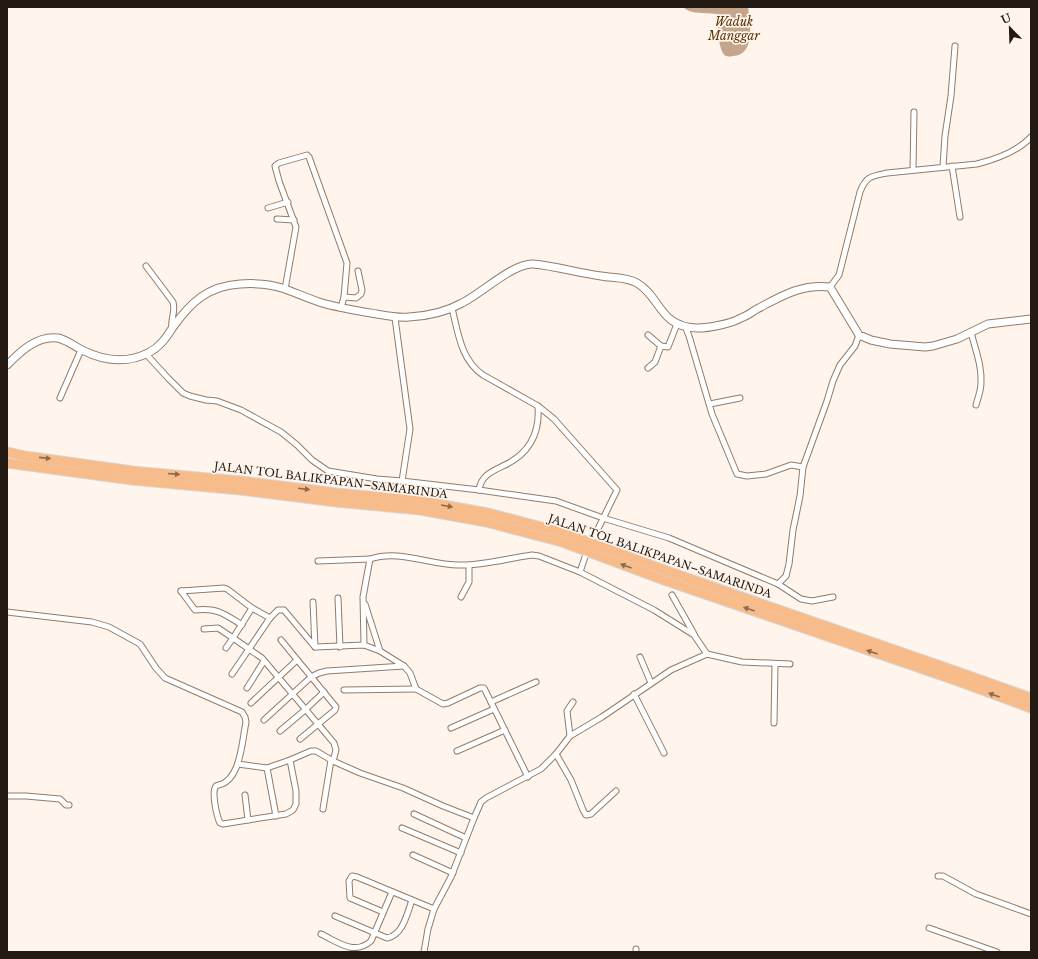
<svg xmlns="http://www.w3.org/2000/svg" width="1038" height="959" font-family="'Libre Baskerville',serif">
<rect width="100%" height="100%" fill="#fff5ed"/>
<!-- water -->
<path fill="#c5a58b" d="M683,7h65c2,15 8,48 -15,49 -4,1 -8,1 -10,-3 -3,-5 -4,-13 -5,-18 -1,-7 2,-15 -2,-21 -11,-2 -25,1 -33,-7z"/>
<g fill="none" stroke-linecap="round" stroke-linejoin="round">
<defs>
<g id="street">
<polyline points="952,166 960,217"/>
<polyline points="943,167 945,136 951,96 955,46"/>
<polyline points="913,170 914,112"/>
<polyline points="268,208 288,202"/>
<polyline points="277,219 294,220"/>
<path d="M146,266l27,36c3,10 -3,18 -1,27"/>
<path d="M830,287l9,-12 21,-83c6,-16 12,-16 27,-19l90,-9c20,-5 40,-12 54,-27"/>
<polyline points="285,289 296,227 279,181 275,166 279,163 307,155 309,157 347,263 344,297 341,308"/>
<polyline points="344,297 356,298 361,294 362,290 358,271"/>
<path d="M452,308c6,25 9,52 31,67l55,31 16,13 63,71 -23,47"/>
<polyline points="395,318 410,429 402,481"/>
<polyline points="685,326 689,336 712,414 737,474 747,476 766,474 791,465 803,467"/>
<path d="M971,332c4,17 11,33 10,51 0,7 -3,15 -5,22"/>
<polyline points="648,335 661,346 668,347 677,324"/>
<path d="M146,354l22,24 15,15 7,3 16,4 11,1 24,9 40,22 16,13 15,15 16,11 49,8 25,2 77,9c2,-15 14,-19 26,-25 25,-12 35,-32 33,-59"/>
<polyline points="648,368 655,362 661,346"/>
<polyline points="60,398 81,350"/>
<polyline points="710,404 740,398"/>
<polyline points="479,490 556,501 603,518 669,538 778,584 801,599 812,601 833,597"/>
<polyline points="318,561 370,559"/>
<polyline points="580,572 585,557"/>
<polyline points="778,584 786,576 789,564 793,530 800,496 803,467 827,401 833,381 840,365 855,346 859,335"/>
<polyline points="181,591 224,588 227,589 252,608 233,638 262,658 334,743 336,750 333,761"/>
<path d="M181,591l14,19c23,-2 28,3 47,15"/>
<polyline points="672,595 694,634"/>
<polyline points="461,597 469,582 469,565"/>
<polyline points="338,598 340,647"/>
<polyline points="313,602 315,647"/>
<polyline points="365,604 380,651"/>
<path d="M7,612l85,10 17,5 31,17 16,24 9,10 77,34 3,5 1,5c-3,15 -4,32 -10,46 -3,7 -7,13 -14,16 -1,0 -6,2 -6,2 -5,6 1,31 4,37l3,1 63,-10 7,-4 3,-6v-13l-6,-31"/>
<polyline points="270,618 278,610 284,610 315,647 364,645 380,651 404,666 410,673 416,689 443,704 448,703 480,688 484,688 528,777"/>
<polyline points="204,629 218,628 233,638 226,648"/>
<polyline points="281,640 336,707 335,710 300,739"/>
<path d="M364,645l-1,-48 7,-38c30,-10 59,6 89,6 23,1 50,-7 73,-10l7,1 41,16 74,38 40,25 13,19"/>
<polyline points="640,657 651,683"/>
<polyline points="232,674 270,618 252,608"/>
<polyline points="247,688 264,661"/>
<polyline points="344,690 416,689"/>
<polyline points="634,694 664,753"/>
<polyline points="491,702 536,682"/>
<polyline points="251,703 297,660"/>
<polyline points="264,720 311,677 319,673 327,671 404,666"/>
<polyline points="774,723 775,664"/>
<polyline points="451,728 494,709"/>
<polyline points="280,731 305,710 324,692"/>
<polyline points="570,736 567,711 573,702"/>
<polyline points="457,751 505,730"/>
<polyline points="556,754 571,780 583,810 586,815 591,814 616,791"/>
<polyline points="238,764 267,768 290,760 311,751 316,751 333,761 360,773 403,788 443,806 474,818"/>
<polyline points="267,768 276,816"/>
<polyline points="245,795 248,820"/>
<polyline points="7,796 26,796 60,799 66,805 69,805"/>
<polyline points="323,809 331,760"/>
<polyline points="414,814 466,838"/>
<polyline points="402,828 461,853"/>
<polyline points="413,855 453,873"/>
<polyline points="938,876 943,876 976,894 1031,914"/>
<polyline points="383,912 350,898 349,881 352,876 357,877 434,909"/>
<path d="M335,916l52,22c16,-3 20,-24 25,-38"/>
<polyline points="929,928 997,952"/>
<path d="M321,934c17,8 33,22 50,7l21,-49"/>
<polyline points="636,949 636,952"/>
<polyline points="424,952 428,929 434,909 451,877 474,818 481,802 486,798 541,769 556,754 570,736 602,717 671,670 707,654 742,662 790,664"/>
</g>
<path id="secondary" d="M7,365c13,-13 30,-30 51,-27 9,2 16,8 24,12 22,11 44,14 66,3 12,-6 18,-15 25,-26 18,-25 35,-41 67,-43 14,-1 31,0 45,5 11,4 22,9 34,13 19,6 39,9 58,12 11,2 21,4 32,3 18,-1 37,-5 53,-14 19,-9 51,-40 71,-39 23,2 45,9 68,12 11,2 26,1 36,7 24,14 22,44 60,45 12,0 33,-4 44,-10 6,-2 11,-6 16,-9 25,-13 43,-25 73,-22l29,48 12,5 19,4 35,3 8,-1 24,-7 31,-15 43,-5"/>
<g id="highway">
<polyline points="7,452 25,456 133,471 241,481 337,493 421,501 488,513 564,533 667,571 958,672 1031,698"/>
<polyline points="7,463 132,480 240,490 336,502 420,510 486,522 562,542 664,580 955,680 1031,708"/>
</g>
</defs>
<!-- street casing -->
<use href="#street" stroke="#927b6a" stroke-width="7"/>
<!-- secondary casing -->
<use href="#secondary" stroke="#927b6a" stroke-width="9"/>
<!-- highway casing -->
<use href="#highway" stroke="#d7d6d5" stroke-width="11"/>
<!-- street -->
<use href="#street" stroke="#fff" stroke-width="5"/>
<!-- secondary -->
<use href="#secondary" stroke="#fff" stroke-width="7"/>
<!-- highway -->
<use href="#highway" stroke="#f8bc8b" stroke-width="9"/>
</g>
<!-- one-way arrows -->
<defs><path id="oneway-solid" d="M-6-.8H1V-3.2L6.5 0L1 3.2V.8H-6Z"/></defs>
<g fill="#8e6b4f">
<use href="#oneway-solid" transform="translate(45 458) rotate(6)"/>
<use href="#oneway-solid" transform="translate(174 474) rotate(5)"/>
<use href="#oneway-solid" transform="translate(304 489) rotate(7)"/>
<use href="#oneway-solid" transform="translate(447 506) rotate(10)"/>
<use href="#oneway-solid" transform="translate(626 566) rotate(-160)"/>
<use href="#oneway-solid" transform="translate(749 609) rotate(-161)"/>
<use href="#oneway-solid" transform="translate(872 652) rotate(-161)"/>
<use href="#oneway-solid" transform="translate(994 695) rotate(-160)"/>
</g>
<g text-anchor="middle" stroke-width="3.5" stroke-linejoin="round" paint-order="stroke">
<!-- street labels -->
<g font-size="11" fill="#231a13" stroke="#fff5ed">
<text transform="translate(331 480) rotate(7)" y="4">JALAN TOL BALIKPAPAN–SAMARINDA</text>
<text transform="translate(660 556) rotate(19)" y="4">JALAN TOL BALIKPAPAN–SAMARINDA</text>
</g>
<!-- water labels -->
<g font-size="12" font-style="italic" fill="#5d3306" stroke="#fff5ed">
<text x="734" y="26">Waduk<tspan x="734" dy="14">Manggar</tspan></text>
</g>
</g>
<!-- border -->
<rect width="1038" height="959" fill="none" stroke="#231a13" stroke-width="16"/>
<!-- north arrow -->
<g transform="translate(1010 28) rotate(337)" stroke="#fff5ed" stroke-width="3" paint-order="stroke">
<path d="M0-3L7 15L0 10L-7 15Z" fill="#231a13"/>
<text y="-6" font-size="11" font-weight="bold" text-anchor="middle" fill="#231a13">U</text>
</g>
</svg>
